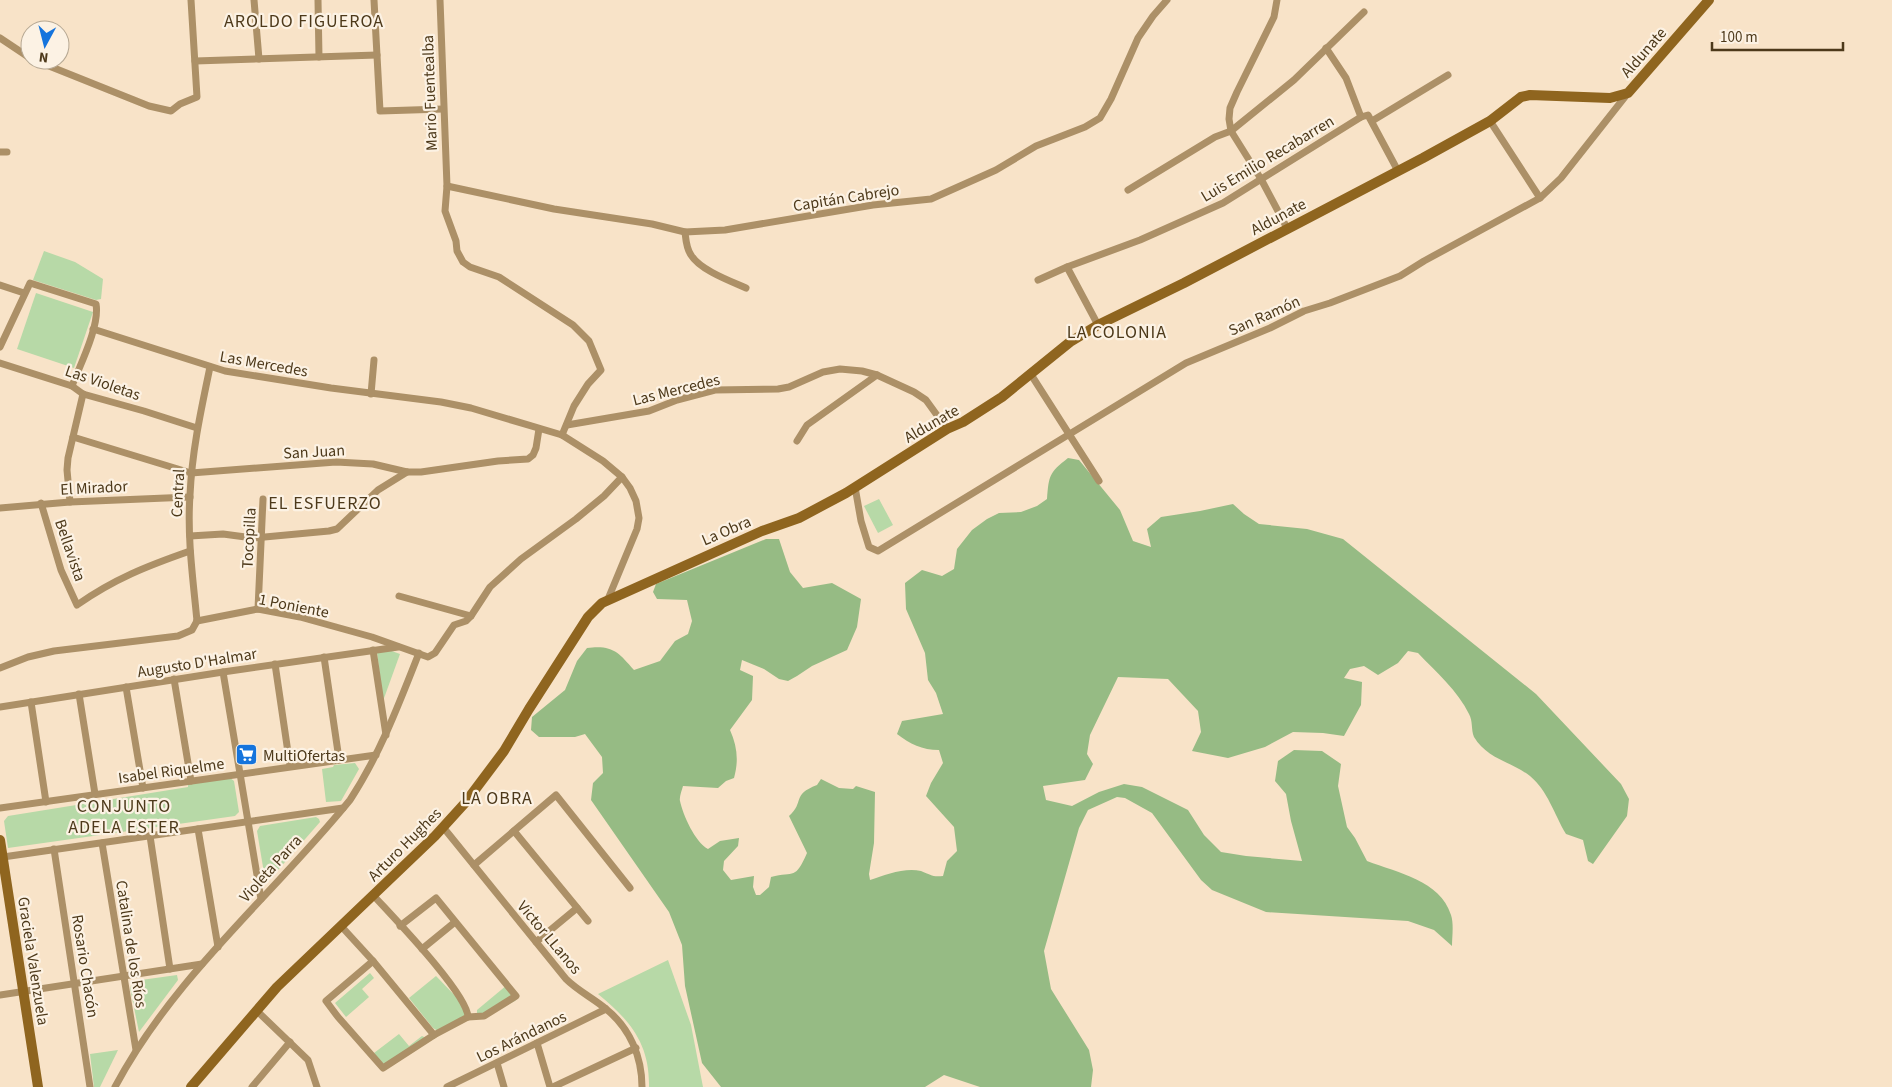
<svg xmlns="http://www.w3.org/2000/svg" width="1892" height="1087" font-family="'Source Sans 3',sans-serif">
<rect width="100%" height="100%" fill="#f8e3c8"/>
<!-- green -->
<g fill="#b7d9a7">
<polygon points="44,251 75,262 103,279 101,299 96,300 33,280"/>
<polygon points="36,293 93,312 74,368 17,349"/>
<polygon points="879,499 893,525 878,533 864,506"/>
<polygon points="389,650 400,654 383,701 377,652"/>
<polygon points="355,763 359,769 341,801 326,802 322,769 333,767 334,765"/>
<polygon points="229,777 234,781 239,812 235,816 8,848 4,821 8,816 188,787 188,784"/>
<polygon points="316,817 319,819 320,822 271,878 265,879 257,831 260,826"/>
<path d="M668,960l23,65 12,62h-54c1,-43 -19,-67 -51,-93z"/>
<polygon points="370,973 374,978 362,989 369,997 346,1017 335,1003"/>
<polygon points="177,975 178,980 139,1032 130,988 134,981"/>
<polygon points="436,976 464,1005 465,1014 463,1019 438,1031 433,1028 409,998"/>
<polygon points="507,985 517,999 515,1001 486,1016 477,1014 477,1010"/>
<polygon points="399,1034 409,1046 422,1036 430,1040 384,1066 374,1053"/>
<polygon points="118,1050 100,1087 94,1087 90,1054"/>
</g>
<!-- forest -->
<path fill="#96bb84" d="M1068,458l11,2 41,50 13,31 18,6 -4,-18 14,-12 39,-6 33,-7 11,10 15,10 48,5 36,10 193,155 85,90 8,15 -2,17 -34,48 -5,-3 -5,-21 -17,-6c-12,-20 -18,-43 -36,-58 -18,-14 -43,-17 -56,-39 -3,-7 -1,-16 -5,-23 -11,-23 -33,-42 -51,-61l-10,-2 -10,12 -20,12 -14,-9 -14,3 -6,9 18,4 -1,23 -17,31 -21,-3 -30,-1 -28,15 -37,11 -36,-7 9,-19 -3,-21 -30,-32 -50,-2 -28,58 -3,19 6,10 -8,16 -42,6 3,14 26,6 27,-14 25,-8 18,3 46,23 16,25 17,17 25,4 56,5 -11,-40 -5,-27 -11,-13 3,-20 16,-11 28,1 19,13 -3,22 9,41 8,11 12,23c31,12 73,19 84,54 3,9 1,22 1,31l-18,-16 -26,-9 -142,-9 -54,-22 -11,-10 -49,-67 -27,-15 -8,-1 -29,13 -9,18 -35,123 7,38 38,61 4,20 -2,17h-111l-36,-12 -19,12h-204l-19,-24 -17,-77 -3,-41 -13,-33 -78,-112 2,-17 10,-10 -1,-16 -17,-23 -10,3h-36l-8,-7 1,-13 33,-27 12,-29 10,-13c26,-3 31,4 47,22l26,-9 15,-20 13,-7 4,-13 -5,-21 -30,-1 -4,-7 3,-8 110,-45h13l11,33 13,16 29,-5 29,16 -4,28 -10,23 -35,16 -15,10 -9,5 -9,-2 -15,-10 -22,-9 -2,10 13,6 -1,24 -22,30c7,16 9,30 4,48l-8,3 -8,7 -35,-2c-1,4 -4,11 -3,15 3,14 15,41 28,48l12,-8 19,-3 -1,8 -14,15 -1,9 8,10 23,-4 -1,11 3,8h4l9,-8 2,-10c24,-6 24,3 36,-24l-18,-37c16,-14 2,-21 28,-31l4,-6 18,9 14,1 3,-3 19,6 -1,51 -5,31 1,6c15,-5 35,-13 51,-9 10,4 11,6 22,5l4,-15 10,-10 -3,-24 -28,-31 5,-13 12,-20 -4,-13c-17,0 -29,-6 -42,-16l5,-13 41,-7 -7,-21 -8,-13 -3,-27 -19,-44 -1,-26 17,-13 20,6 12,-7 3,-20 15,-19 15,-11 12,-6 22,-1 16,-6 10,-7c2,-24 2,-26 21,-41z"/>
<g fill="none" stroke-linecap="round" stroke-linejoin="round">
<!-- street -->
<g stroke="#ac9067" stroke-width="7">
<polyline points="254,0 259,59"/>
<polyline points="318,0 319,57"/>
<polyline points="374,0 380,111 443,109"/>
<polyline points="440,0 447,186 445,211 456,241 457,251 463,262 470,267 499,277 573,325 589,341 601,370 588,384 574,406 562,435"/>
<polyline points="1277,0 1274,17 1237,92 1230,108 1229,119 1231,131 1261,179 1287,228"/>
<polyline points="0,38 30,58"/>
<polyline points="1326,48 1346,78 1361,117"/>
<polyline points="34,60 149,106 171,111 180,104 197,97 191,0"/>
<polyline points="195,61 377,55"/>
<polyline points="1372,121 1448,75"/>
<polyline points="1490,121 1540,198"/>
<polyline points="0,152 7,152"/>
<polyline points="447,186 554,209 652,224 685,232 725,230 873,205 931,199 996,170 1036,146 1085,127 1100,118 1111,99 1138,38 1153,16 1167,0"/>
<polyline points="1128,190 1215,137 1231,131 1294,80 1364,12"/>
<path d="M685,232c1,8 1,16 6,23 9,15 39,26 55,33"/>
<polyline points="1067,267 1098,325"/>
<polyline points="1038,280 1067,267 1140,240 1223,203 1361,117 1368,115 1398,171"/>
<polyline points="0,285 24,293"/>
<polyline points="93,329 225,371 331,388 441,402 471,408 562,435 603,461 622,477 630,488 636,501 639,518 637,529 608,599"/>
<path d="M0,347l30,-64 66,21c4,22 -16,61 -24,82"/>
<polyline points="0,363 72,386 83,394 144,411 197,428"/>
<polyline points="1030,373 1099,481"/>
<polyline points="371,394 374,360"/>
<polyline points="567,425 649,411 677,400 715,390 778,389 789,387 823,372 840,369 862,371 877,375 914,392 926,400 947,429"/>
<polyline points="73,437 191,473 336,462 373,464 407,472 421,472 498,461 528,459 533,455 536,448 539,429"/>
<polyline points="797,441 807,425 877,375"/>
<polyline points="855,487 861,521 869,547 878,551 1186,363 1270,328 1304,311 1330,303 1400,276 1424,261 1540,198 1561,178 1628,93"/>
<polyline points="70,502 67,470 68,458 83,394"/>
<path d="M41,503l20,67 16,35c37,-26 70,-39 113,-54"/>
<polyline points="0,508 70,502 190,497"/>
<polyline points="190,536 223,534 253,538 329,531 337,529 378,490 407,472"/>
<polyline points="399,596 471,616"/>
<polyline points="258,609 263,499"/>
<polyline points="197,621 258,609 300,617 372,637 428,657 435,653 454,625 466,621 471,616 490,587 521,559 576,519 604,496 622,477"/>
<path d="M197,621c-4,-42 -10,-84 -7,-126 2,-44 11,-85 20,-128"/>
<polyline points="373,650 386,735"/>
<polyline points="324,657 339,759"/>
<polyline points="275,664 290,766"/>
<polyline points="0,668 28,657 54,651 178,636 192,630 197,621"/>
<polyline points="223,672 261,899"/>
<polyline points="174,679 191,781"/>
<polyline points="126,687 143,788"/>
<polyline points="79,694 95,794"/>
<polyline points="31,702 46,802"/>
<polyline points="0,707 223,672 398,647"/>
<polyline points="0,808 376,755"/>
<path d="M443,827l123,152c12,12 27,19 40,30 24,19 36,48 36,78"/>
<polyline points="198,829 218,947"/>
<polyline points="514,831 588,921"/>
<polyline points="150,836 170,969"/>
<polyline points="102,843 136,1050"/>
<polyline points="54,849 90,1087"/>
<polyline points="3,857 343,808"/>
<polyline points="474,865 556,795 630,888"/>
<path d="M341,926l32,35 61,74 34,-18c-1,-24 -76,-101 -95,-122"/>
<polyline points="400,926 436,898 516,996 484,1016 468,1017"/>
<polyline points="536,942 577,908"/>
<polyline points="422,949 455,922"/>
<polyline points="373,961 326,1001 338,1017 383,1068 434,1035"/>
<polyline points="0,995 202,964"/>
<polyline points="256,1010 308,1060 317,1087"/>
<polyline points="537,1043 550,1087"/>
<polyline points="497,1063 504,1087"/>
<path d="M115,1087c59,-111 157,-191 235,-287 30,-46 49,-96 69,-147"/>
<polyline points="252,1087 290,1042"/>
<polyline points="447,1087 606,1009"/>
<polyline points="553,1087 636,1048"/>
</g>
<!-- secondary -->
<g stroke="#8f651f" stroke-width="10">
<polyline points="0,840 38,1087"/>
<polyline points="191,1087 277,987 435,836 465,803 504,751 529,709 588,617 602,603 762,531 799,518 846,493 947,429 963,422 1002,397 1070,342 1098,325 1184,283 1423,158 1490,121 1521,97 1530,95 1610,98 1628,93 1709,0"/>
</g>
</g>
<!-- icons -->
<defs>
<symbol id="supermarket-square" viewBox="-11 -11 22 22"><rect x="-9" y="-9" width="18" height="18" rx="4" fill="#1574dd" stroke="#fcf2e4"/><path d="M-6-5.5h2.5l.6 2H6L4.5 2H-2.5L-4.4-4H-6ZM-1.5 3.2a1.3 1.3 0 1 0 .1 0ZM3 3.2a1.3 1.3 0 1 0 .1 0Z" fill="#fff"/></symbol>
</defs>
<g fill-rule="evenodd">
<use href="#supermarket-square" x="234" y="742" width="25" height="25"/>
</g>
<g text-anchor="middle" stroke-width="4.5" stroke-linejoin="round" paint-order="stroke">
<!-- street labels -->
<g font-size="16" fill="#4d391a" stroke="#fcf2e4">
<text transform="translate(1643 52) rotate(-49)" y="6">Aldunate</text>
<text transform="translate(429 93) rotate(-92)" y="6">Mario Fuentealba</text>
<text transform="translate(1267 158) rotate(-31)" y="6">Luis Emilio Recabarren</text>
<text transform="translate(846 197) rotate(-9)" y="6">Capitán Cabrejo</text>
<text transform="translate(1278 216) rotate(-28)" y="6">Aldunate</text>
<text transform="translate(1264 315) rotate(-24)" y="6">San Ramón</text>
<text transform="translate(264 363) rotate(10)" y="6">Las Mercedes</text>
<text transform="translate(103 382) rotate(19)" y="6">Las Violetas</text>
<text transform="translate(676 389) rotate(-14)" y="6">Las Mercedes</text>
<text transform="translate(931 423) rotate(-30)" y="6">Aldunate</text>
<text transform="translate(314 451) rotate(-3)" y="6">San Juan</text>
<text transform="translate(94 487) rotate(-3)" y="6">El Mirador</text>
<text transform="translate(177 493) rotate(-87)" y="6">Central</text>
<text transform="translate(726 530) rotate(-23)" y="6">La Obra</text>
<text transform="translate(248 538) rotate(-87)" y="6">Tocopilla</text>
<text transform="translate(71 550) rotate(71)" y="6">Bellavista</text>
<text transform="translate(294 605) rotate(11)" y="6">1 Poniente</text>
<text transform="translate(197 662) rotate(-9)" y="6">Augusto D'Halmar</text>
<text transform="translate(171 770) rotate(-8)" y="6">Isabel Riquelme</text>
<text transform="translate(404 844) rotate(-45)" y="6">Arturo Hughes</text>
<text transform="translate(270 868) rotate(-48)" y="6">Violeta Parra</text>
<text transform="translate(550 937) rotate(50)" y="6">Victor LLanos</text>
<text transform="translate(132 944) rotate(81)" y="6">Catalina de los Ríos</text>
<text transform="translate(34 961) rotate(81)" y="6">Graciela Valenzuela</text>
<text transform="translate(86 966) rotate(81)" y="6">Rosario Chacón</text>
<text transform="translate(521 1036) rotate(-26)" y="6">Los Arándanos</text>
</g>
<!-- poi labels -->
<g font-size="16" fill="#4d391a" stroke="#fcf2e4" text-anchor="start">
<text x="263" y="761">MultiOfertas</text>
</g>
<!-- neighbourhood labels -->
<g font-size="18" letter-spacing="1" fill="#4d391a" stroke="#fcf2e4">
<text x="304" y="27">AROLDO FIGUEROA</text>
<text x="1117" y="338">LA COLONIA</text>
<text x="325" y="509">EL ESFUERZO</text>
<text x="497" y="804">LA OBRA</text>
<text x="124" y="812">CONJUNTO<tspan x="124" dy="21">ADELA ESTER</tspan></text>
</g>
</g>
<!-- north arrow -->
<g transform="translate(45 45) rotate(187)"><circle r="24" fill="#fcf2e4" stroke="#b6a893"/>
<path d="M0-4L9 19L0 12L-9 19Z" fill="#1574dd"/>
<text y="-8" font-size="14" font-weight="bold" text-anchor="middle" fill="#4d391a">N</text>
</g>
<!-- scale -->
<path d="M1712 42v8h131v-8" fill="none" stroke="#4d391a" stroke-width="2.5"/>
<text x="1720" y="42" font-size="15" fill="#4d391a" stroke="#fcf2e4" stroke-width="4" paint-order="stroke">100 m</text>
</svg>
